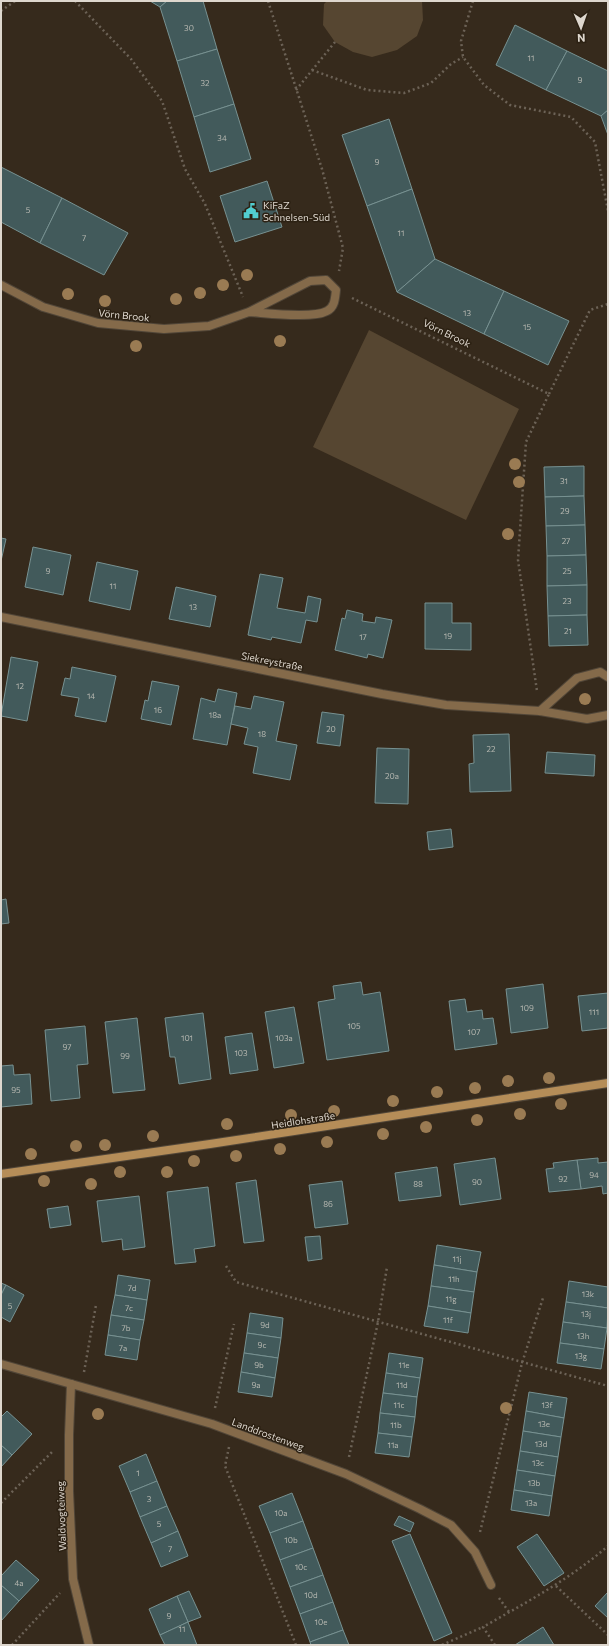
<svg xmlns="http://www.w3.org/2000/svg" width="609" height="1646" font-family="Commissioner,sans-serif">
<rect width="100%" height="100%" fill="#362a1c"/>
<!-- green -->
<g fill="#564631">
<polygon points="327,1 422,1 423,20 417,36 397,50 372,57 353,52 335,42 323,25 324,4"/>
<polygon points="369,330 519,409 466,520 313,447"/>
</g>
<!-- building -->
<g fill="#425a5b" stroke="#779191">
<polygon points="150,1 167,1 160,7"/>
<polygon points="167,1 203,1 217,49 177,61 160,7"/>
<polygon points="515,25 567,51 546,90 496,65"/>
<polygon points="217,49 234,104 194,117 177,61"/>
<polygon points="567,51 608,71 608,110 601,116 546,90"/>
<polygon points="234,104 251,159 210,172 194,117"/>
<polygon points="608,110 608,135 601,116"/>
<polygon points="389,119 412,189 367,206 342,135"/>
<polygon points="1,167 62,198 40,243 1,222"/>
<polygon points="267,181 282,227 235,242 220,196"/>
<polygon points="412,189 435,259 397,292 367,206"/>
<polygon points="62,198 128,233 104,275 40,243"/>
<polygon points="435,259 504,291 484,334 397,292"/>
<polygon points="504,291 569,321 548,365 484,334"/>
<polygon points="584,466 584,496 545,497 544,467"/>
<polygon points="584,496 585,525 546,526 545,497"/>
<polygon points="585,525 586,555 547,556 546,526"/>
<polygon points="1,538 6,539 1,561"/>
<polygon points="33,547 71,555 63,595 25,587"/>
<polygon points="586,555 587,585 547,586 547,556"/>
<polygon points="97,562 138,571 130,610 89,601"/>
<polygon points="260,574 283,578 277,608 305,613 308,596 321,599 317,622 306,620 301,643 272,637 271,640 248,635"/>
<polygon points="587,585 587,615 548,616 547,586"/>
<polygon points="176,587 216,596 210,627 169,619"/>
<polygon points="425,603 452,603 452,623 471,623 471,650 425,649"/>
<polygon points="347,610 363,614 362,621 375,623 376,617 392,620 383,658 368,654 367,658 335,650 342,618 345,619"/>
<polygon points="587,615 588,645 549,646 548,616"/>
<polygon points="11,657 38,662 27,721 1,716"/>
<polygon points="72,667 116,676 106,722 75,716 79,698 61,695 65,678 70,679"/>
<polygon points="152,681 179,686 171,725 141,719 145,700 148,701"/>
<polygon points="218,689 237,693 227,745 193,739 201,698 215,702"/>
<polygon points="254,696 284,702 276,741 297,745 290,780 253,773 258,747 244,744 248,728 231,724 235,706 251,709"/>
<polygon points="322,712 344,715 340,746 317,743"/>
<polygon points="509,734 511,791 470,792 469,764 474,763 473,735"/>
<polygon points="377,748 409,749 408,804 375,803"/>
<polygon points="547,752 595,755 594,776 545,773"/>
<polygon points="451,829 453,847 429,850 427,832"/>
<polygon points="6,899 9,923 1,924 1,900"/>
<polygon points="361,982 363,995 380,992 389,1051 327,1060 318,1002 335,999 333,986"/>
<polygon points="543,984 548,1028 511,1033 506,989"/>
<polygon points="608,993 608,1028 582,1031 578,996"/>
<polygon points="465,999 467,1012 482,1010 483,1019 493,1018 497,1044 455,1050 449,1001"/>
<polygon points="294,1007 304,1063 274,1068 265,1012"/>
<polygon points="203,1013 211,1079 179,1084 175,1057 170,1057 165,1018"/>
<polygon points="137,1018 145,1090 113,1093 105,1022"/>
<polygon points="85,1026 88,1064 77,1065 80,1098 51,1101 45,1030"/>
<polygon points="252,1033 258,1070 230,1074 225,1037"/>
<polygon points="13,1065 14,1075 30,1074 32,1104 1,1107 1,1066"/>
<polygon points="495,1158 501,1199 460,1205 454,1164"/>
<polygon points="598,1158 598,1163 608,1162 608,1193 603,1194 602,1186 581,1189 577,1160"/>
<polygon points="577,1160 581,1189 549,1192 546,1169 554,1168 553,1163"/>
<polygon points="437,1167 441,1196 399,1201 395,1173"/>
<polygon points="256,1180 264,1241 244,1243 236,1183"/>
<polygon points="342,1181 348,1224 315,1228 309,1185"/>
<polygon points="208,1187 215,1246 194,1249 196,1262 175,1264 167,1192"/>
<polygon points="139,1196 145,1247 123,1250 122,1239 102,1242 97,1201"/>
<polygon points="68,1206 71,1225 50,1228 47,1209"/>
<polygon points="320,1236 322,1259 308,1261 305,1237"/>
<polygon points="437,1245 481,1252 477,1272 434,1265"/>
<polygon points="434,1265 477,1272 474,1292 431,1286"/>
<polygon points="118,1275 150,1280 147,1300 115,1295"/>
<polygon points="569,1281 608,1287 608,1308 566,1302"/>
<polygon points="1,1283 6,1285 1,1295"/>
<polygon points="6,1285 24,1295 10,1322 1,1317 1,1295"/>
<polygon points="431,1286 474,1292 471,1313 428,1306"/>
<polygon points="115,1295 147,1300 144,1320 111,1315"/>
<polygon points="566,1302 608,1308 607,1328 563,1322"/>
<polygon points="428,1306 471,1313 468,1333 424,1326"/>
<polygon points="250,1313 283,1318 281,1338 247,1333"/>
<polygon points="111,1315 144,1320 140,1340 108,1335"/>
<polygon points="563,1322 607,1328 604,1349 560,1343"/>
<polygon points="247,1333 281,1338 278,1358 244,1353"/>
<polygon points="108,1335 140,1340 137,1360 105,1355"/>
<polygon points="560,1343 604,1349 601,1369 557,1363"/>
<polygon points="244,1353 278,1358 275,1378 241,1372"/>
<polygon points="389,1353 423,1358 420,1378 386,1373"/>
<polygon points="241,1372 275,1378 272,1397 238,1392"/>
<polygon points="386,1373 420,1378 417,1397 383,1393"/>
<polygon points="529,1392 567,1398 564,1418 526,1411"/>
<polygon points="383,1393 417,1397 415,1417 380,1413"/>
<polygon points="7,1411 32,1434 12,1455 1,1445 1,1417"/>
<polygon points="526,1411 564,1418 561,1437 523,1431"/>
<polygon points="380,1413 415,1417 412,1437 378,1433"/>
<polygon points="523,1431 561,1437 558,1457 520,1451"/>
<polygon points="378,1433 412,1437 409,1457 375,1453"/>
<polygon points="1,1445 12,1455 1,1467"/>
<polygon points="520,1451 558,1457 555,1476 517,1470"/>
<polygon points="146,1454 157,1481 130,1492 119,1466"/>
<polygon points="517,1470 555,1476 552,1496 514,1490"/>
<polygon points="157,1481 167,1506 140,1517 130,1492"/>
<polygon points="514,1490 552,1496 549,1516 511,1510"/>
<polygon points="292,1493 303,1521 270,1533 259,1506"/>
<polygon points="167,1506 178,1531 151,1543 140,1517"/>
<polygon points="399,1516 414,1523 410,1532 394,1525"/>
<polygon points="303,1521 313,1548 280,1560 270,1533"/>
<polygon points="178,1531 188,1556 161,1567 151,1543"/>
<polygon points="410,1534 452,1633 434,1641 392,1541"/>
<polygon points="537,1534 564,1573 544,1586 517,1547"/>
<polygon points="313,1548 323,1575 290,1587 280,1560"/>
<polygon points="16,1560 39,1580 19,1601 1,1585 1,1576"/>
<polygon points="323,1575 333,1602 300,1614 290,1587"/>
<polygon points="1,1585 19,1601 1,1621"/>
<polygon points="189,1591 201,1617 188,1622 177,1596"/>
<polygon points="608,1592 608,1618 595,1606"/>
<polygon points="177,1596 188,1622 160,1635 149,1609"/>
<polygon points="333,1602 343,1630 310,1642 300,1614"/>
<polygon points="188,1622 197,1645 165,1645 160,1635"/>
<polygon points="543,1627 554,1645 515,1645"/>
<polygon points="343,1630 349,1645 311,1645 310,1642"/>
</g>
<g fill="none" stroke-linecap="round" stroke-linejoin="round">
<defs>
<g id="minor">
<path d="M1,285l42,22 55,16 66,6 45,-3 40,-14 61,-31 16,-1 10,10c-1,8 -1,17 -9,21 -14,8 -61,2 -78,1"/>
<polyline points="1,617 382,694 446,705 540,711 587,719 608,715"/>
<polyline points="540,711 577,678 600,672 608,677"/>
<polyline points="1,1364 212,1424 346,1474 420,1509 451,1525 475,1552 491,1585"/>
<polyline points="71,1384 69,1435 69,1491 73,1579 89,1645"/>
</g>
<polyline id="secondary" points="1,1174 210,1144 608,1083"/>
</defs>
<!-- minor casing -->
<use href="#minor" stroke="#514638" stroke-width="10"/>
<!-- secondary casing -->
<use href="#secondary" stroke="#514638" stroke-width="10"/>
<!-- path -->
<g stroke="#6c6256" stroke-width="2.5" stroke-dasharray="2 3" stroke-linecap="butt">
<polyline points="75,1 131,59 162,101 185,169 205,204 243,297"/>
<polyline points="268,1 322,169 343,248 339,271"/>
<polyline points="473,1 461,41 463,57 484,85 510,105 571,117 595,142 608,211"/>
<polyline points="1,11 15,1"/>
<polyline points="312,70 367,90 404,93 431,83 451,64 463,57"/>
<polyline points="296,90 335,42"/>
<polyline points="352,298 549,394 526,442 518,560 537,691"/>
<polyline points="549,394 590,310 608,304"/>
<polyline points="226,1266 236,1282 608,1386"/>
<polyline points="84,1372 96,1305"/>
<polyline points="215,1408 234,1324"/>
<polyline points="229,1447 225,1466 296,1645"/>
<polyline points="349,1457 378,1322 387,1267"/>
<polyline points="1,1503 53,1451"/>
<polyline points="480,1532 522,1363 543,1298"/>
<polyline points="556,1586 608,1635"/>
<polyline points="499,1598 509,1612"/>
<polyline points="12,1645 60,1593"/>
<polyline points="442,1645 483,1627"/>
<path d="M495,1645l-12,-18c44,-25 87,-48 125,-81"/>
</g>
<!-- minor -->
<use href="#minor" stroke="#846a4a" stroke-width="8"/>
<!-- secondary -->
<use href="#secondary" stroke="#b58d58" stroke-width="8"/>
</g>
<!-- trees -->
<g fill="#9a7b53">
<circle cx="247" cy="275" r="6"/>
<circle cx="223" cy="285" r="6"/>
<circle cx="200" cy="293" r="6"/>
<circle cx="68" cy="294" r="6"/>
<circle cx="176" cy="299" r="6"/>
<circle cx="105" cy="301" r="6"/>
<circle cx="280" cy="341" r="6"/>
<circle cx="136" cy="346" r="6"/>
<circle cx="515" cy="464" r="6"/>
<circle cx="519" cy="482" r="6"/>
<circle cx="508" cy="534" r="6"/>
<circle cx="585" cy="699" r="6"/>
<circle cx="549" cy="1078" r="6"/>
<circle cx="508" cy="1081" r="6"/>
<circle cx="475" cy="1088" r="6"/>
<circle cx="437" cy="1092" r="6"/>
<circle cx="393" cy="1101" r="6"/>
<circle cx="561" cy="1104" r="6"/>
<circle cx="334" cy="1111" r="6"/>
<circle cx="520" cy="1114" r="6"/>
<circle cx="291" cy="1115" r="6"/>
<circle cx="477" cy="1120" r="6"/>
<circle cx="227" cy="1124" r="6"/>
<circle cx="426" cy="1127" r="6"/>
<circle cx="383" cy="1134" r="6"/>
<circle cx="153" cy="1136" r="6"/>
<circle cx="327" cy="1142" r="6"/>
<circle cx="105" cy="1145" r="6"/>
<circle cx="76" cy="1146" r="6"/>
<circle cx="280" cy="1149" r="6"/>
<circle cx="31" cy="1154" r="6"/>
<circle cx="236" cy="1156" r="6"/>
<circle cx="194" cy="1161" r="6"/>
<circle cx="120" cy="1172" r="6"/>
<circle cx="167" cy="1172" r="6"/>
<circle cx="44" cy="1181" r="6"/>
<circle cx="91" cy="1184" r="6"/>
<circle cx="506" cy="1408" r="6"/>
<circle cx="98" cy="1414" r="6"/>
</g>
<!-- icons -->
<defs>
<symbol id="civic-bare" viewBox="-9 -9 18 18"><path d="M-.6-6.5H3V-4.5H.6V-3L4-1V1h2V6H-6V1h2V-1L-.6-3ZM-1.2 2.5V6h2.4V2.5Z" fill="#52cdcf" stroke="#2c2113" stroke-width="2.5" paint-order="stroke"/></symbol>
</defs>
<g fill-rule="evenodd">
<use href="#civic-bare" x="240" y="200" width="22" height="22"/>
</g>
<g text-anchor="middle" stroke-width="3" stroke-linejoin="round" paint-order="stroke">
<!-- number labels -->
<g font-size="8" fill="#b7b8b1">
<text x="189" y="31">30</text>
<text x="531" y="61">11</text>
<text x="580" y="83">9</text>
<text x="205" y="86">32</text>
<text x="222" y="141">34</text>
<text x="377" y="165">9</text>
<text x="28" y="213">5</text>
<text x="401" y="236">11</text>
<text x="84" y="241">7</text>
<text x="467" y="316">13</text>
<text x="527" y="330">15</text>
<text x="564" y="484">31</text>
<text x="565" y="514">29</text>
<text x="566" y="544">27</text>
<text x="48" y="574">9</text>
<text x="567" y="574">25</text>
<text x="113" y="589">11</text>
<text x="567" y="604">23</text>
<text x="193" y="610">13</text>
<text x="568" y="634">21</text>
<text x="448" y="639">19</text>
<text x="363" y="640">17</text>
<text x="20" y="689">12</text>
<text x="91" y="699">14</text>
<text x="158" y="713">16</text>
<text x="215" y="718">18a</text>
<text x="331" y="732">20</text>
<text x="262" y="737">18</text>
<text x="491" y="752">22</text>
<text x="392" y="779">20a</text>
<text x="527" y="1011">109</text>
<text x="594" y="1015">111</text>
<text x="354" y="1029">105</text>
<text x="474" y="1035">107</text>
<text x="187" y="1041">101</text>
<text x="284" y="1041">103a</text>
<text x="67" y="1050">97</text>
<text x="241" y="1056">103</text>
<text x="125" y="1059">99</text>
<text x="16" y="1093">95</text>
<text x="594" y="1178">94</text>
<text x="563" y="1182">92</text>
<text x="477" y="1185">90</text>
<text x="418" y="1187">88</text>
<text x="328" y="1207">86</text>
<text x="457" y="1262">11j</text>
<text x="454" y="1282">11h</text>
<text x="132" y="1291">7d</text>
<text x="588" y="1297">13k</text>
<text x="451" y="1302">11g</text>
<text x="10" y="1309">5</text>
<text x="129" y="1311">7c</text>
<text x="586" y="1317">13j</text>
<text x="448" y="1323">11f</text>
<text x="265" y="1328">9d</text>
<text x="126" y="1331">7b</text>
<text x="583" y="1339">13h</text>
<text x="262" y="1348">9c</text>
<text x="123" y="1351">7a</text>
<text x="581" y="1359">13g</text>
<text x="259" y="1368">9b</text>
<text x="404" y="1368">11e</text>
<text x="256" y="1388">9a</text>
<text x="402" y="1388">11d</text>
<text x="399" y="1408">11c</text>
<text x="547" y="1408">13f</text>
<text x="544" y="1427">13e</text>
<text x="396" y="1428">11b</text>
<text x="541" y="1447">13d</text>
<text x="393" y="1448">11a</text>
<text x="538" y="1466">13c</text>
<text x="138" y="1476">1</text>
<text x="534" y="1486">13b</text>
<text x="149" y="1502">3</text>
<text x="531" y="1506">13a</text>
<text x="281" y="1516">10a</text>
<text x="159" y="1527">5</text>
<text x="291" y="1543">10b</text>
<text x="170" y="1552">7</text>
<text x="301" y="1570">10c</text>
<text x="19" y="1586">4a</text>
<text x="311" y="1598">10d</text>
<text x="169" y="1619">9</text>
<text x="321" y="1625">10e</text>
<text x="182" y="1632">11</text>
</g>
<!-- poi labels -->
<g font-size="10" fill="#ded7ce" stroke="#2c2113" text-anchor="start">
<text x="263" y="209">KiFaZ<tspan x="263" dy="12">Schnelsen-Süd</tspan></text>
</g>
<!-- street labels -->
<g font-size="10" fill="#ded7ce" stroke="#2c2113">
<text transform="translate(124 315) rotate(6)" y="4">Vörn Brook</text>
<text transform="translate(447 333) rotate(26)" y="4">Vörn Brook</text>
<text transform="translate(272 661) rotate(11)" y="4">Siekreystraße</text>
<text transform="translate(303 1120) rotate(-9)" y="4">Heidlohstraße</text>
<text transform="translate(268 1434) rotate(20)" y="4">Landdrostenweg</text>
<text transform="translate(61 1516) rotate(-92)" y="4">Waldvogteiweg</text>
</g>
</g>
<!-- border -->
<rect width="609" height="1646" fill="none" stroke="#ded7ce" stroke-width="4"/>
<!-- north arrow -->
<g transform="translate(581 28) rotate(178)" stroke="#2c2113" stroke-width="3" paint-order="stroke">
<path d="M0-3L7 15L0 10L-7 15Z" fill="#ded7ce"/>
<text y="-6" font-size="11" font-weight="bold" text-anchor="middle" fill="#ded7ce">N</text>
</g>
</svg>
